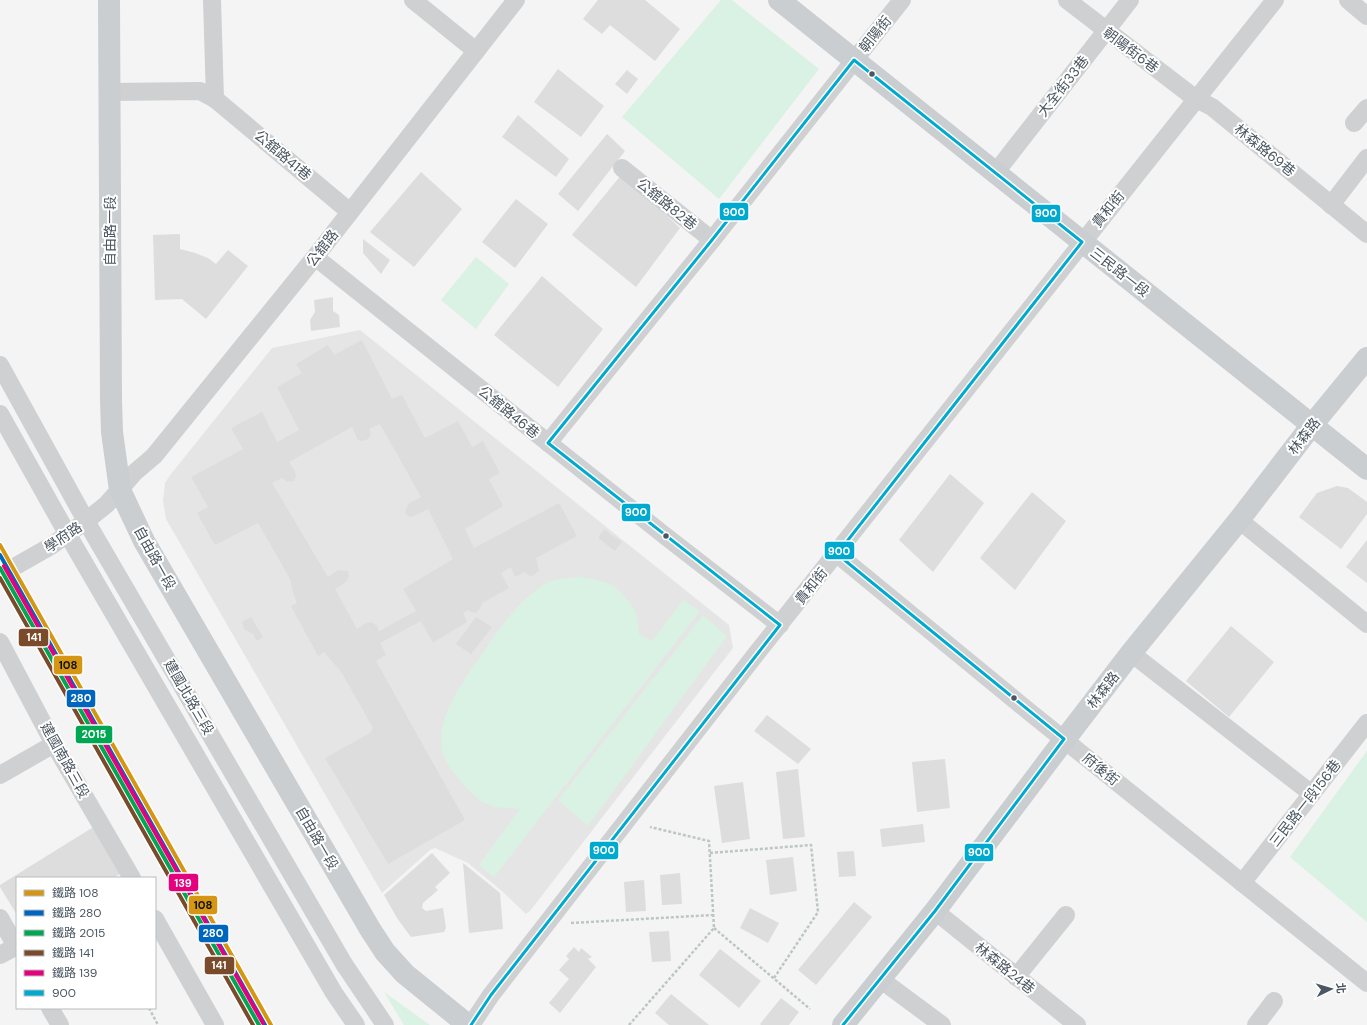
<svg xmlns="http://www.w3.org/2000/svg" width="1367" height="1025" font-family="'DM Sans','Noto Sans TC',sans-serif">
<rect width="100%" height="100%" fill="#f4f4f4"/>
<!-- education -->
<polygon fill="#e6e5e6" points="360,330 729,625 733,648 530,911 526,914 503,892 468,863 435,848 430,850 382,893 166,519 163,501 165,483 171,474 272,348"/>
<!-- green -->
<g fill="#d9f2e3">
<polygon points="721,0 732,0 819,69 719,199 622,117"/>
<polygon points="476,257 509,284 476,329 441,300"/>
<path d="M580,577c12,2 27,4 36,11 4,2 6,6 9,9 11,12 14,21 14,37l13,7 31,-41 17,11 -206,266 -15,-12 41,-56c-8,-1 -17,-1 -25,-2 -16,-4 -27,-17 -37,-29 -8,-10 -16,-22 -17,-35 -1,-32 25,-66 43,-92 17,-24 35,-51 61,-67 10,-6 24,-6 35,-7z"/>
<polygon points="703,615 727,636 588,826 558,800"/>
<polygon points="1367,751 1367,922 1290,857"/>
<polygon points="384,992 430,1025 404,1025"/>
</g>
<!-- building -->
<g fill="#ddddde" fill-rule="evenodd">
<polygon points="598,0 645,0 680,29 655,61 610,25 602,34 583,19"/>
<polygon points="558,69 604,106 581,137 534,102"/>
<polygon points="627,70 638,79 627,94 615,84"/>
<polygon points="518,115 569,159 556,177 502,137"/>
<polygon points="607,134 625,151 578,211 558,194"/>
<polygon points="421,172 462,209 414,267 370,232"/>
<polygon points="622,174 680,228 636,287 572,235"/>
<polygon points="516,199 548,224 515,268 482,242"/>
<polygon points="180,234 180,249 195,253 208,258 216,264 228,250 248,266 206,319 182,299 155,300 153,235"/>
<polygon points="363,239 390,260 381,274 363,253"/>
<polygon points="542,276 603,329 558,387 494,335"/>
<polygon points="333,297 333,311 339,315 340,327 311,331 310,320 315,312 314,300"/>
<path d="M362,340l30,59 10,-4 23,43 33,-17 14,26 11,-6 17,32 -11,6 14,27 -38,23 9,19 85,-45 18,33 -41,22 3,13 -7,5 -5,-1 -2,-3 -10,5 -4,-10 -10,6 8,15 -27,15 -2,6 -4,4 -5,-1 -2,-2 -6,3 4,9 -33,20 -1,1 -12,-22 -41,22 6,12 -10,6 89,159 -77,44 -63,-106 45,-25 3,-5 -31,-55 -18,-21 -6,4 -27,-50 6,-3 -3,-7 -4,-17 -32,-56 -43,22 -18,-32 11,-6 -17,-30 52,-28 -12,-21 31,-16 15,30 22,-12 -22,-43 25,-14 -6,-9 32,-19 6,10zM380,424l41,73 -13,7 -3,9 3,3 4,1 16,-8 25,50 -50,30 13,22 -37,20 -2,-5 -6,-4 -7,2 -7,5 -22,-40 11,-7 3,-5 -1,-6 -10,-1 -10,7 -56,-94 10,-5 5,4 7,-1 2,-5 -1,-5 -6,-9 63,-35 6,13 5,1 5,-2 3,-5 -2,-5z"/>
<polygon points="950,474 984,503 933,572 899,540"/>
<polygon points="1337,486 1348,488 1367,502 1367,514 1341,549 1299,517 1317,493"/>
<polygon points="1032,492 1066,521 1015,590 980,558"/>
<polygon points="604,529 622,542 615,551 598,538"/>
<polygon points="1367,540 1367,583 1346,567"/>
<polygon points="251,617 263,637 257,641 253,634 244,629 242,622"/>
<polygon points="476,617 492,627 471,654 456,644"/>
<polygon points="1231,626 1274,662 1229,717 1186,681"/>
<polygon points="767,715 811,749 798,764 754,731"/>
<polygon points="945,759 950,808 917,812 912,762"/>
<polygon points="798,769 805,837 783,839 776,772"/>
<polygon points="743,782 750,839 722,843 714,786"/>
<polygon points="923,824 925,842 882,847 880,829"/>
<polygon points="95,826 121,873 114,878 17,878 17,915 0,887 0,885"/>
<polygon points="854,851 856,876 839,877 837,852"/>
<polygon points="432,853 450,873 435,887 438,890 423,903 422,908 426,911 443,908 446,928 444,932 411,937 397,918 384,895"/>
<polygon points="793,857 797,891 770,895 766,860"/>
<polygon points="463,863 500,893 503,929 469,933"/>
<polygon points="680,873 682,904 662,905 660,875"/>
<polygon points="644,880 646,911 626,912 624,882"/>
<polygon points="854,902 872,917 816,985 798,970"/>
<polygon points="750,908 779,923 768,943 740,928"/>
<polygon points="669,931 671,961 652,962 649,932"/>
<polygon points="574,947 579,952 581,948 592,957 588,959 596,967 560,1013 549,1003 569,979 559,970 569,959 566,956"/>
<polygon points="720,949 761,981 739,1008 699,975"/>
<polygon points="671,994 709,1025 669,1025 655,1013"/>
<polygon points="781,998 799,1012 789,1025 761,1025 760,1024"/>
</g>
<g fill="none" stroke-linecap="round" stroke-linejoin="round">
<!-- path -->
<g stroke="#bcc7c4" stroke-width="2.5" stroke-dasharray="3 2" stroke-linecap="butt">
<polyline points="710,853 811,845 818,912 774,978"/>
<polyline points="571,923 713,915"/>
<polyline points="714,928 810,1009"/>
<polyline points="149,1008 158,1025"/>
<polyline points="629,1025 714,928 709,841 650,827"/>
</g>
<!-- minor -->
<g stroke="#ced0d2" stroke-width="18">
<polyline points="413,0 476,51"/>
<polyline points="1067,0 1196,99 1212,107 1367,234"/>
<polyline points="1348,0 1367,16"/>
<polyline points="110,92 200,91 215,99 212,0"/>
<polyline points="215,99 350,212"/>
<polyline points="1354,123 1367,108"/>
<polyline points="622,168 712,240"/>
<polyline points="996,172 1130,0"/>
<polyline points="1331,205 1367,158"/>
<polyline points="315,257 664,535 780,625"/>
<polyline points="0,365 86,521 344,964 385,1025"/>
<polyline points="0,414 68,535 334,993 356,1025"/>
<polyline points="548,443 712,240 902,0"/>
<polyline points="1239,520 1367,624"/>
<polyline points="837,554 1032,714 1367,983"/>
<polyline points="0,575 51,546 86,521 107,504 134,473 154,456 315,257 516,0"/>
<polyline points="0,642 54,744 132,878"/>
<polyline points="1131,653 1312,794"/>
<polyline points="0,775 54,744"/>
<polyline points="1242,883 1367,723"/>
<polyline points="935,911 1077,1025"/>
<polyline points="0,918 17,948"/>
<polyline points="155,919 215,1025"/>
<polyline points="0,955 17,946"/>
<polyline points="1016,977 1066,915"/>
<polyline points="880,979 942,1025"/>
<polyline points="50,1008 60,1025"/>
<polyline points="471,1025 491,995 756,654 1275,0"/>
<polyline points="1256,1025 1274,1001"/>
</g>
<!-- major -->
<g stroke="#caced1" stroke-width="22">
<polyline points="109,0 111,400 112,432 120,490 144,541 370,929 385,952 405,974 468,1025"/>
<polyline points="779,0 1367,469"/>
<polyline points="843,1025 935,911 1052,756 1131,653 1239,520 1312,425 1367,358"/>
</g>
<defs>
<polyline id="bus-1" points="471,1025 491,995 780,625 548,443 712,240 854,60 1082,242 837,554 1064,739 935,911 843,1025"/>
</defs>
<!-- bus-1 casing -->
<use href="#bus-1" stroke="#fff" stroke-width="6"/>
<!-- bus-1 -->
<use href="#bus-1" stroke="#00a9ce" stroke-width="3"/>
<defs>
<polyline id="rail-1" points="0,545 271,1025"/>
<polyline id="rail-2" points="0,555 265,1025"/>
<polyline id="rail-3" points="0,568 259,1025"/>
<polyline id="rail-4" points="0,578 253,1025"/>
<polyline id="rail-5" points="4,566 263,1023"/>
</defs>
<!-- rail-1 casing -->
<use href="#rail-1" stroke="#fff" stroke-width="7"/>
<!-- rail-2 casing -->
<use href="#rail-2" stroke="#fff" stroke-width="7"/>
<!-- rail-3 casing -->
<use href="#rail-3" stroke="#fff" stroke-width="7"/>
<!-- rail-4 casing -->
<use href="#rail-4" stroke="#fff" stroke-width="7"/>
<!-- rail-5 casing -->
<use href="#rail-5" stroke="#fff" stroke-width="7"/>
<!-- rail-1 -->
<use href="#rail-1" stroke="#d49613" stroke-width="4"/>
<!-- rail-2 -->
<use href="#rail-2" stroke="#0065bd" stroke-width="4"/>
<!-- rail-3 -->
<use href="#rail-3" stroke="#00a651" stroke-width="4"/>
<!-- rail-4 -->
<use href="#rail-4" stroke="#7a4b2a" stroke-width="4"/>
<!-- rail-5 -->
<use href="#rail-5" stroke="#e5007d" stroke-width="4"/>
</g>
<!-- markers -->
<g fill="#4a5661" stroke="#fff" stroke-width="1.5">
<circle cx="872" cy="74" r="3.5"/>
<circle cx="666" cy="536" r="3.5"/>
<circle cx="1014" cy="698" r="3.5"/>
</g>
<g text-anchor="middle" stroke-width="4" stroke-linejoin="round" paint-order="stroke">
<!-- street labels -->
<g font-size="14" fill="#4a5661" stroke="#fff">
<text transform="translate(875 34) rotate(-51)" y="5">朝陽街</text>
<text transform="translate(1131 50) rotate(37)" y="5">朝陽街6巷</text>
<text transform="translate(1063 86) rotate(-52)" y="5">大全街33巷</text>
<text transform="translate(1265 150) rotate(39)" y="5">林森路69巷</text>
<text transform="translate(283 155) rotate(40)" y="5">公舘路41巷</text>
<text transform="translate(667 204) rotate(39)" y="5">公舘路82巷</text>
<text transform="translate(1108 209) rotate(-51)" y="5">貴和街</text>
<text transform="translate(110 231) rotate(-90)" y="5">自由路一段</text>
<text transform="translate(322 248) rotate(-52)" y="5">公舘路</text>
<text transform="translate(1120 272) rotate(38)" y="5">三民路一段</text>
<text transform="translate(509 412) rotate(39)" y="5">公舘路46巷</text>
<text transform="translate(1304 436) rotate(-52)" y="5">林森路</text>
<text transform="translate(63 537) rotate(-34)" y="5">學府路</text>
<text transform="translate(155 558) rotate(61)" y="5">自由路一段</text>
<text transform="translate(811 586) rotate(-51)" y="5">貴和街</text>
<text transform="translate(1103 690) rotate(-52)" y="5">林森路</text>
<text transform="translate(189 697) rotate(60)" y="5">建國北路三段</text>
<text transform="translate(65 760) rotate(61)" y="5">建國南路三段</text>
<text transform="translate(1101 769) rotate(39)" y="5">府後街</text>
<text transform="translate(1305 803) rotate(-52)" y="5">三民路一段156巷</text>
<text transform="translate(317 838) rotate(60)" y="5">自由路一段</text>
<text transform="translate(1005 968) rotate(39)" y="5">林森路24巷</text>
</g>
</g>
<g stroke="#fff" stroke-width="1.5">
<rect x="719" y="202" width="30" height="19" rx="4" fill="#00a9ce"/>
<rect x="1031" y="204" width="30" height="19" rx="4" fill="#00a9ce"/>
<rect x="621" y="503" width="30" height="19" rx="4" fill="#00a9ce"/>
<rect x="824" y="541" width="31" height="19" rx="4" fill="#00a9ce"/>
<rect x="18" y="628" width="31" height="19" rx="4" fill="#7a4b2a"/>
<rect x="53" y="655" width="30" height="20" rx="4" fill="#d49613"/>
<rect x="66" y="689" width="30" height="19" rx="4" fill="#0065bd"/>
<rect x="75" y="725" width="38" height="19" rx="4" fill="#00a651"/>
<rect x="589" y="841" width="30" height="19" rx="4" fill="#00a9ce"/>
<rect x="964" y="843" width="30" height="19" rx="4" fill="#00a9ce"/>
<rect x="168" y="873" width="31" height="19" rx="4" fill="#e5007d"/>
<rect x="188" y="895" width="30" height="20" rx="4" fill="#d49613"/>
<rect x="198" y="924" width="31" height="19" rx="4" fill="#0065bd"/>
<rect x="204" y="956" width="31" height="19" rx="4" fill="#7a4b2a"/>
</g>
<g font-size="11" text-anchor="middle" font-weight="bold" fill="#fff">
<text x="734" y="216">900</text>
<text x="1046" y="217">900</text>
<text x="636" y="516">900</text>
<text x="839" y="555">900</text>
<text x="34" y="641">141</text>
<text x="81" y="702">280</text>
<text x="94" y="738">2015</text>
<text x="604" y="854">900</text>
<text x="979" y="856">900</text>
<text x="183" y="887">139</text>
<text x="213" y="937">280</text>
<text x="219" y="969">141</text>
</g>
<g font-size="11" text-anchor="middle" font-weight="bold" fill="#111">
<text x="68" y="669">108</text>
<text x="203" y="909">108</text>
</g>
<!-- legend -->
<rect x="16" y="877" width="140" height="132" fill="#ffffff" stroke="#b7bbc0"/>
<rect x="24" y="890" width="20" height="6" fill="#d49613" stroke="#b7bbc0"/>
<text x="52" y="897" font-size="12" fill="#4a5661">鐵路 108</text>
<rect x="24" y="910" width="20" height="6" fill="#0065bd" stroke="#b7bbc0"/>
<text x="52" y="917" font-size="12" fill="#4a5661">鐵路 280</text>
<rect x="24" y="930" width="20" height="6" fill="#00a651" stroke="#b7bbc0"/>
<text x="52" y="937" font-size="12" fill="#4a5661">鐵路 2015</text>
<rect x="24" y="950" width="20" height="6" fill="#7a4b2a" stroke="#b7bbc0"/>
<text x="52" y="957" font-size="12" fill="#4a5661">鐵路 141</text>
<rect x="24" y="970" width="20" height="6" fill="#e5007d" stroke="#b7bbc0"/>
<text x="52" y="977" font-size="12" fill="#4a5661">鐵路 139</text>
<rect x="24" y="990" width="20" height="6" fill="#00a9ce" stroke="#b7bbc0"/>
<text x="52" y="997" font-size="12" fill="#4a5661">900</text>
<!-- north arrow -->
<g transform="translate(1331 989) rotate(85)" stroke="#ffffff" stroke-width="3" paint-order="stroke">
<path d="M0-3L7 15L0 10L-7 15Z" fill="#4a5661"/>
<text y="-6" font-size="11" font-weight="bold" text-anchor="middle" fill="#4a5661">北</text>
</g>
</svg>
